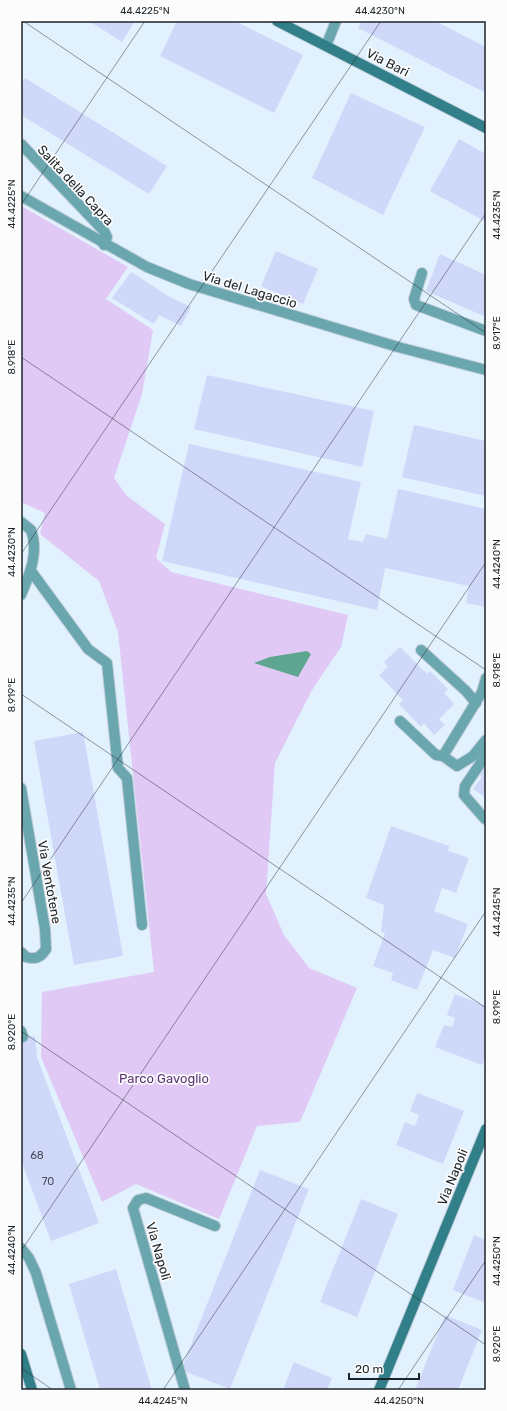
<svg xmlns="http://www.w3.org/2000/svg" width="507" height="1411" font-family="Rubik,sans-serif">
<rect width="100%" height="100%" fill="#e1f1fe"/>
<!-- green -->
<polygon fill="#e1c9f5" points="21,206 128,267 106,299 153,330 142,394 114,478 127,496 165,524 156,558 171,572 348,615 341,647 312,690 275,763 266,894 284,935 309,968 357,988 300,1122 257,1126 219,1219 136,1184 102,1202 41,1057 42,992 154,972 118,632 99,581 40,534 45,513 21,502"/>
<!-- water -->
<polygon fill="#5ea690" points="307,651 311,654 298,677 254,663 270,657"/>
<!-- building -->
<g fill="#d0d8fa">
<polygon points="89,21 135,21 122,42"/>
<polygon points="177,21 235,21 303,55 274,113 160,56"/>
<polygon points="362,21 435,21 486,47 486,93 358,28"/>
<polygon points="25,78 167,166 149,194 21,115 21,84"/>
<polygon points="351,93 425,127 383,215 312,178"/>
<polygon points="459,139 486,154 486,222 430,191"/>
<polygon points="276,251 318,269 303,304 261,286"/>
<polygon points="440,254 486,275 486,317 426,291"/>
<polygon points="131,272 170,297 191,307 181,326 159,315 154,324 112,298"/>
<polygon points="207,375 374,411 362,467 194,429"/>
<polygon points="414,425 486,441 486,496 402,477"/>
<polygon points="189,444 361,482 348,539 363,542 366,534 387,539 398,489 486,509 486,607 466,603 469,586 385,568 377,610 162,561"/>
<polygon points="400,647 427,674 430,671 448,689 444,693 454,704 439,719 445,725 434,735 424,723 421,727 399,704 403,700 379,675 388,667 384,662"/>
<polygon points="83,732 123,956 74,965 34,741"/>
<polygon points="486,763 486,798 473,789 482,777 478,774"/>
<polygon points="391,826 449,846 448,851 469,858 456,893 442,888 434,911 468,924 455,958 433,950 417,990 391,980 393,973 373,966 385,933 381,932 384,905 366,898"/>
<polygon points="455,994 486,1006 486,1054 482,1065 435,1047 444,1025 452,1027 455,1018 447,1015"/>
<polygon points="35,1036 37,1057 99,1223 51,1241 21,1160 21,1037"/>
<polygon points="417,1093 464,1111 443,1164 396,1145 405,1122 415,1126 419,1115 410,1111"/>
<polygon points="260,1170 309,1189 230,1389 181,1370"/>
<polygon points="361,1199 398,1214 357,1317 320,1302"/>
<polygon points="474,1235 486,1240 486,1303 453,1290"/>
<polygon points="116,1269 152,1390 100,1390 69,1284"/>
<polygon points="445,1315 482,1330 458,1390 415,1390"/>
<polygon points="294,1362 332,1378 327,1390 283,1390"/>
</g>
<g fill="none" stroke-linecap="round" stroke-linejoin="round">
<defs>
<g id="lane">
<polyline points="31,571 88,649 107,663 118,768 127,778 142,925"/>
<polyline points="485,819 464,795 465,786 486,755"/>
<path d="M21,952l5,5c10,3 15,0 20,-8"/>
<polyline points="21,1031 23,1037"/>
</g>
<g id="street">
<polyline points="326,46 336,21"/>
<polyline points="21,144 104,231 107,237 104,245"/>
<polyline points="21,196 147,267 189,284 398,347 486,370"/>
<polyline points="422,273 414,299 416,305 486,331"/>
<path d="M21,522l10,8c8,22 -1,44 -10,65"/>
<polyline points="421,650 466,691 476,703"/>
<polyline points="400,721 436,755 443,756 457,766 473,756 486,740"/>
<polyline points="443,756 482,692 486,678"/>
<polyline points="21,788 45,929 46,949"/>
<polyline points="21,1248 29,1258 36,1273 71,1390"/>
<polyline points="185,1390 133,1208 138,1200 146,1198 215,1226"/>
</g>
<g id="secondary">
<polyline points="277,21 486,128"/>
<polyline points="21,1354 32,1390"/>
<polyline points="379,1390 486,1129"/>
</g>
</defs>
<!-- lane casing -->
<use href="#lane" stroke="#beccd8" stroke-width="12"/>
<!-- street casing -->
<use href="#street" stroke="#beccd8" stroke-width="12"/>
<!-- secondary casing -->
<use href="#secondary" stroke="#beccd8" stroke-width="12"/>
<!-- lane -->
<use href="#lane" stroke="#6aa6ae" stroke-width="10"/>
<!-- street -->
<use href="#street" stroke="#6aa6ae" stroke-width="10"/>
<!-- secondary -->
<use href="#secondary" stroke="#317f88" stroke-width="10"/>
</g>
<!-- ticks -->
<path fill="none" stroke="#1c2429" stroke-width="1" stroke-opacity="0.45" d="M23,21l463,312M21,205l124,-184M21,357l465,313M21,554l360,-533M21,694l465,314M21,903l465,-690M21,1031l465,314M21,1251l465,-689M21,1368l32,22M163,1390l323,-479M398,1390l88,-130"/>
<g text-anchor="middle" stroke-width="3.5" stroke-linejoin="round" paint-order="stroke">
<!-- number labels -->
<g font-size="11" fill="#49515d">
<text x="37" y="1159">68</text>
<text x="48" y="1185">70</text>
</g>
<!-- street labels -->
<g font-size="13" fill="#1c2429" stroke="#fcfcfc">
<text transform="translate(388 62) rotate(27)" y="5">Via Bari</text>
<text transform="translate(76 185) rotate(47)" y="5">Salita della Capra</text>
<text transform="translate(250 289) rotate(17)" y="5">Via del Lagaccio</text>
<text transform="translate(50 882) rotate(80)" y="5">Via Ventotene</text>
<text transform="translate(452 1177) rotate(-68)" y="5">Via Napoli</text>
<text transform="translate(159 1251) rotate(74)" y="5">Via Napoli</text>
</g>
<!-- park labels -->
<g font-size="13" fill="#5a3575" stroke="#fcfcfc">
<text x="164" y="1083">Parco Gavoglio</text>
</g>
</g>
<!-- border -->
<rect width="507" height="1411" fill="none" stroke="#fcfcfc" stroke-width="44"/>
<!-- scale -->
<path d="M349 1373v6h70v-6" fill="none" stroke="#1c2429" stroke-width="2"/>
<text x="355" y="1373" font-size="12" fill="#1c2429" stroke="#fcfcfc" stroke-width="3" paint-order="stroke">20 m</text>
<rect x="22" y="22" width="463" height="1367" fill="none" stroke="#1c2429" stroke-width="1.5"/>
<g font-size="10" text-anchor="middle" fill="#1c2429">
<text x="145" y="14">44.4225°N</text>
<text x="380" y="14">44.4230°N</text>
<text transform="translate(11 204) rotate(-90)" y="4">44.4225°N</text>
<text transform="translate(496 215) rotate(-90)" y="4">44.4235°N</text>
<text transform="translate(496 333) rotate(-90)" y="4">8.917°E</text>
<text transform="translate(11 357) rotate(-90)" y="4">8.918°E</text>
<text transform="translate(11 552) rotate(-90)" y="4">44.4230°N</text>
<text transform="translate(496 564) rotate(-90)" y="4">44.4240°N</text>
<text transform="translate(496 670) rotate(-90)" y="4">8.918°E</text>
<text transform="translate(11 695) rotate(-90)" y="4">8.919°E</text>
<text transform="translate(11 901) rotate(-90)" y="4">44.4235°N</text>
<text transform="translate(496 912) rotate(-90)" y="4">44.4245°N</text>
<text transform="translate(496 1007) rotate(-90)" y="4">8.919°E</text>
<text transform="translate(11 1032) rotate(-90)" y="4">8.920°E</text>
<text transform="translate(11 1250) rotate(-90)" y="4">44.4240°N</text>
<text transform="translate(496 1261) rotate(-90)" y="4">44.4250°N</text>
<text transform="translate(496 1344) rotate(-90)" y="4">8.920°E</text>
<text x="163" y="1404">44.4245°N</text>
<text x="399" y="1404">44.4250°N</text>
</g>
</svg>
